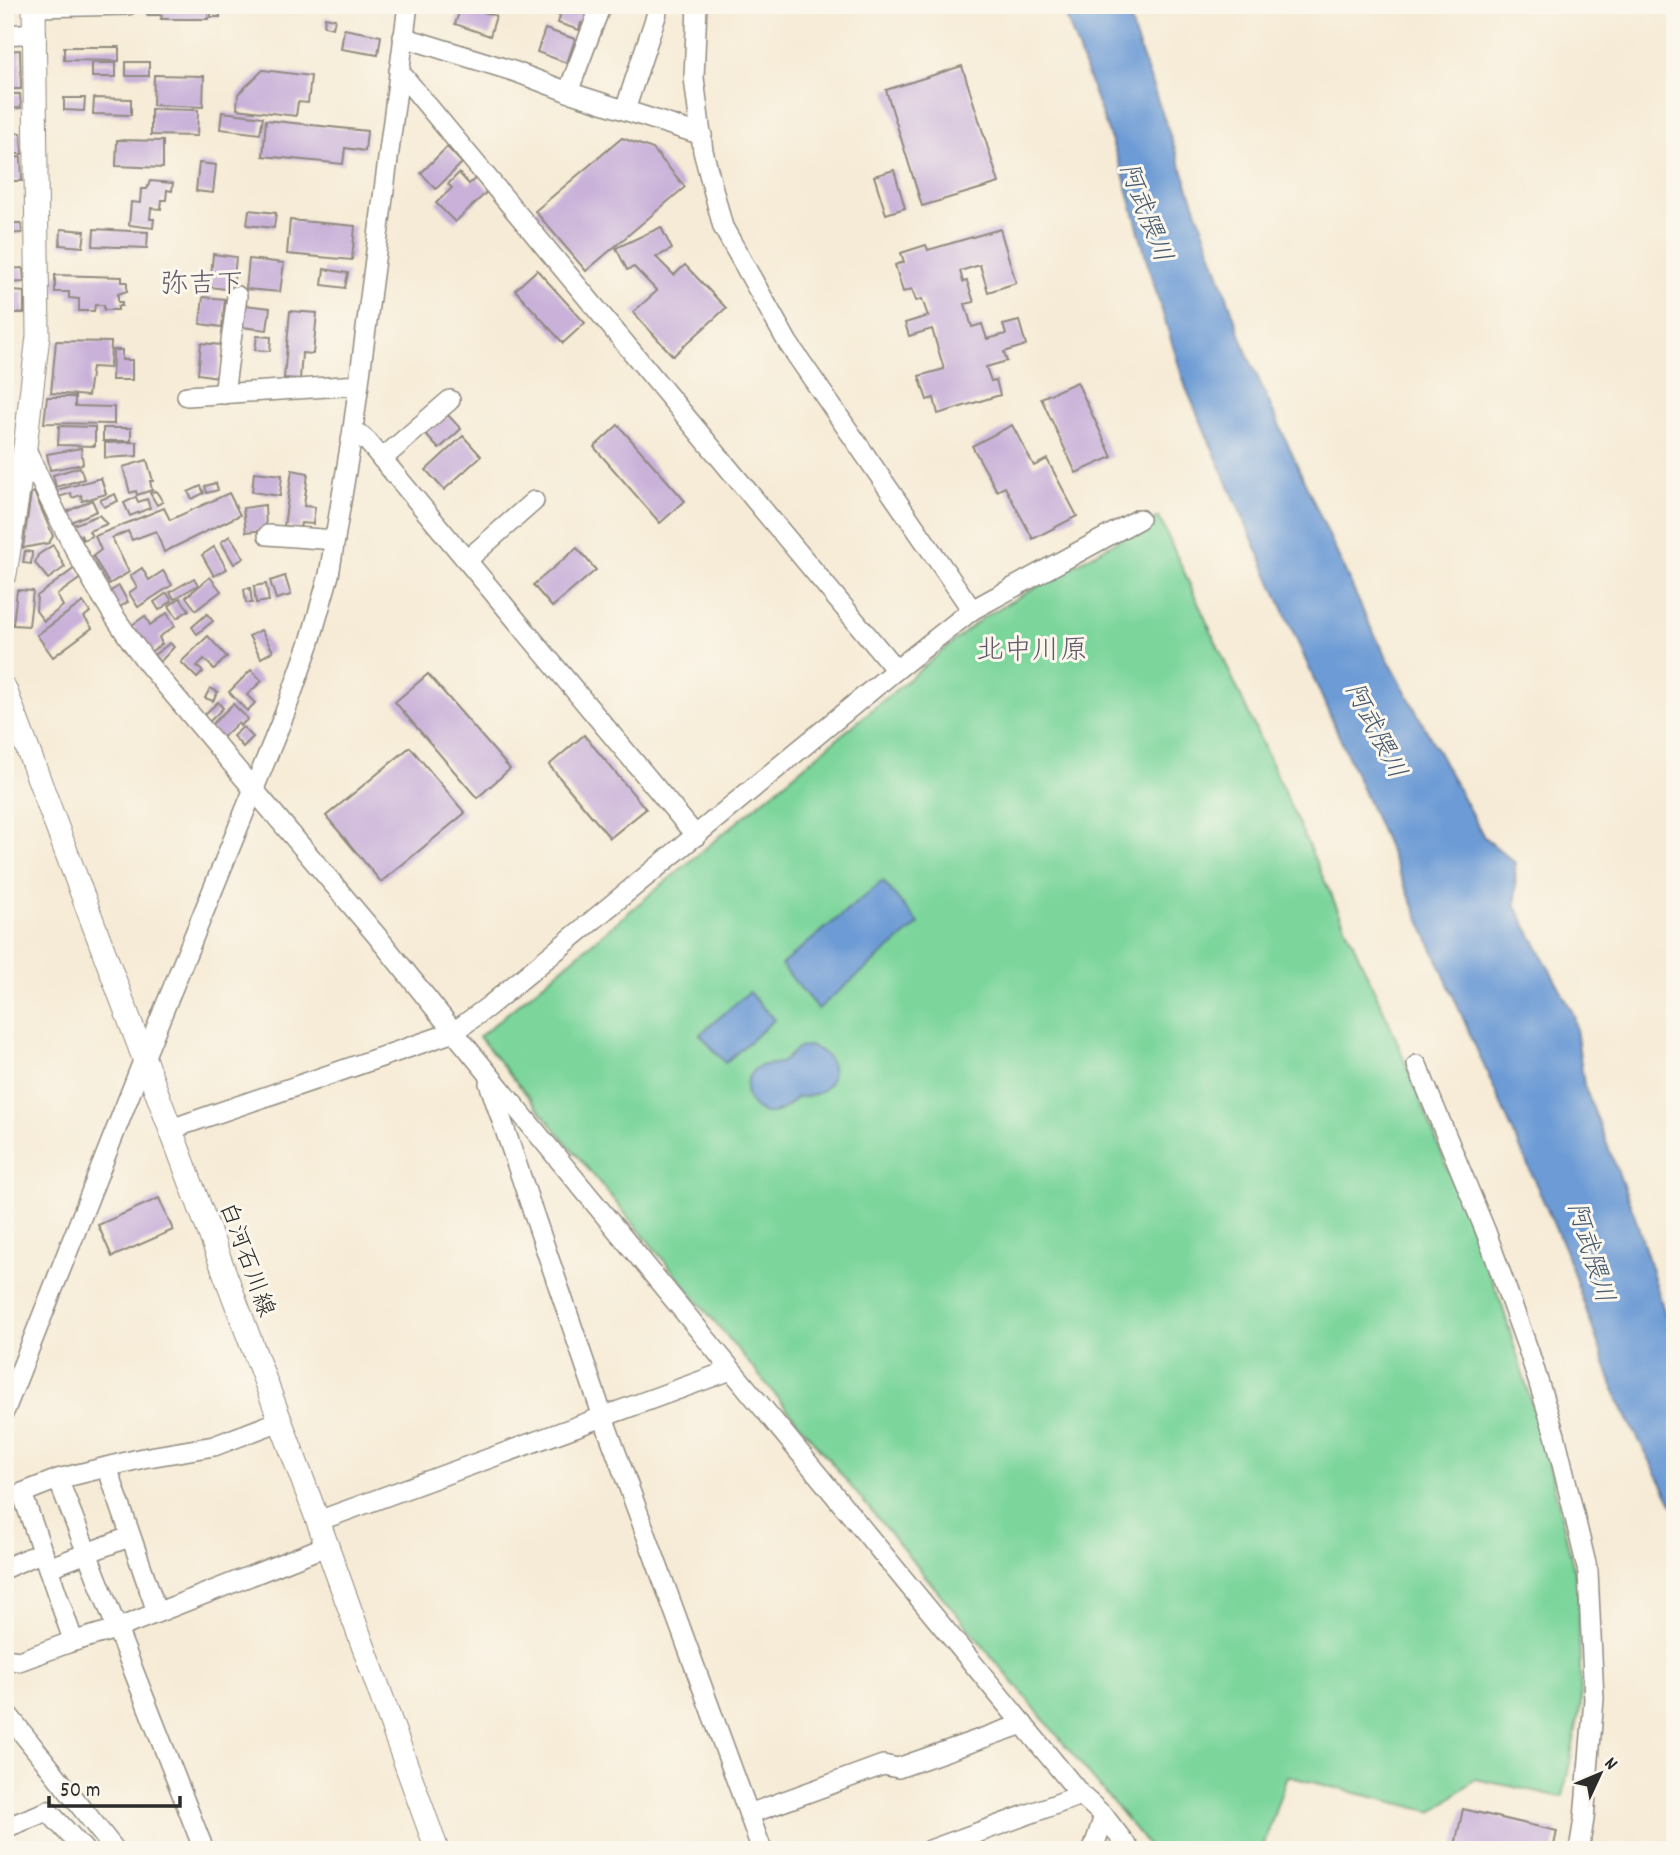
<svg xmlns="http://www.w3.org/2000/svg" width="1680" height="1855" font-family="Dekko,'Klee One',sans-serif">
<rect width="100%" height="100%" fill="#fbf7ec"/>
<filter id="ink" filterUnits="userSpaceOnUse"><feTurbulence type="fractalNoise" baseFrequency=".0143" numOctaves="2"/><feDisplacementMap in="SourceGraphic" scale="14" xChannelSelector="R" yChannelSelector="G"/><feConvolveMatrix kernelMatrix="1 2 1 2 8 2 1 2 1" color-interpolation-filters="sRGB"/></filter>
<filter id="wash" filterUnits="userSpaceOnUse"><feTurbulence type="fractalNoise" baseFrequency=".00686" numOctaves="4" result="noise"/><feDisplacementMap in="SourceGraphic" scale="28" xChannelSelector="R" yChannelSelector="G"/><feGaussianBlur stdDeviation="1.57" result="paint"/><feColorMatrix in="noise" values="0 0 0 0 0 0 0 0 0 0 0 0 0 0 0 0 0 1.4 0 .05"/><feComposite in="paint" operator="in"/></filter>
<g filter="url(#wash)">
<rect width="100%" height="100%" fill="#f6ebd6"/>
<!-- green -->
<polygon fill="#7bd59b" stroke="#538063" stroke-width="2" points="1159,517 1392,1029 1502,1305 1547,1455 1578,1587 1581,1704 1563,1797 1475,1779 1433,1812 1287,1776 1262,1850 1152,1850 479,1037 982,618"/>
<!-- water -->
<g fill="#6d9bd5" stroke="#4c6380" stroke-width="2">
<polygon points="1062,5 1127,5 1135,36 1248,356 1368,622 1484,837 1515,863 1516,907 1574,1015 1584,1085 1635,1216 1665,1314 1675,1327 1675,1509 1618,1400 1565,1250 1186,388 1150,272 1123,173"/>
<polygon points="883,881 919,924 818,1009 781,965"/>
<polygon points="749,992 774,1020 725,1063 700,1034"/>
<path d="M809,1046c37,10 28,53 -12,51 -38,42 -66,-9 -42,-28 9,-7 19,-3 27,-7 12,-7 9,-15 27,-16z"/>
</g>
<g id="blocks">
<!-- building -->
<g fill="#c9b1d9">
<polygon points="147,5 208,5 208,19 161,19 162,15 147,15"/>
<rect x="211" y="5" width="9" height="12"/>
<polygon points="462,5 496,16 490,36 455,24"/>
<polygon points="551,5 587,5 594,8 588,25 581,23 579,30 558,23 560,16 549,12"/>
<polygon points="325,17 335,19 333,28 324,26"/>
<polygon points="344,29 381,36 378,55 341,49"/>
<polygon points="545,29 575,39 567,63 537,52"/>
<polygon points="64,47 119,47 119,61 64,60"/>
<polygon points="20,50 21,89 8,89 7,51"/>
<rect x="126" y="62" width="23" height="14"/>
<rect x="92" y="63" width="24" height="14"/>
<polygon points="962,66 999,183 922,206 886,90"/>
<polygon points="263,70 311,76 308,103 298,102 296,116 237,109 238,94"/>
<polygon points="154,75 204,76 203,107 153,105"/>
<polygon points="5,94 20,94 21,108 5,109"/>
<polygon points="64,98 85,98 84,111 64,110"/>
<polygon points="94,98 131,99 131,115 93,114"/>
<polygon points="151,109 198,110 197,136 151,135"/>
<polygon points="222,112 263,117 260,134 220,129"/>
<polygon points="266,120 367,131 365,151 345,148 343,164 263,156"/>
<polygon points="5,133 21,133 22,154 5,154"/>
<polygon points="622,138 653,149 685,187 586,271 535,211"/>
<polygon points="117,140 163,141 163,168 116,166"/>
<polygon points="447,147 462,163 436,189 421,173"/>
<polygon points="21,157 22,181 5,181 5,158"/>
<polygon points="199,163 216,165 213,193 196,191"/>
<polygon points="894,170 905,208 886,214 874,176"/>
<polygon points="459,173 469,184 477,177 489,190 455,222 436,203 452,188 448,184"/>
<polygon points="150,181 173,183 172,191 167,190 166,200 162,200 161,209 151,208 150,219 154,219 153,228 129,225 131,202 140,203 141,189 147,189"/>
<polygon points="249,210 276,213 274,228 247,225"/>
<polygon points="290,220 355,226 352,260 287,254"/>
<polygon points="5,223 21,223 22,233 5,234"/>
<polygon points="661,227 672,249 656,257 674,275 685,265 726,308 673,356 633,312 657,291 634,267 627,270 616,248"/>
<polygon points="61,229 85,231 83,247 60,245"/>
<polygon points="94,229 148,232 147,248 93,246"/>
<polygon points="1000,229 1016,283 988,292 980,265 960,271 963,282 967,281 974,302 965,304 972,327 982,324 987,339 1006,334 1003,325 1019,321 1026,345 1004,352 1007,361 986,367 991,381 996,380 1000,395 938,414 934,398 927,400 919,376 944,369 932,329 909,336 905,323 928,316 922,299 916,301 912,289 903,292 895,265 904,262 901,253 926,245 928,250"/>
<polygon points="213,254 236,257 233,290 210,287"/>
<polygon points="249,259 284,263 280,292 246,289"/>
<polygon points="23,268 24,282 5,283 5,269"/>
<polygon points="324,269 348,273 345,288 322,285"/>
<polygon points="537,270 585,323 563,343 515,290"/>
<polygon points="55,275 122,277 122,282 127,282 127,291 118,294 118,302 122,302 122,306 118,306 118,310 104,310 104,305 95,305 94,311 79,311 79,299 69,298 69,292 55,292"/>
<polygon points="13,291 24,292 24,313 13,313"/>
<polygon points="203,297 225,299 222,327 200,324"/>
<polygon points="244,305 270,308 267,330 242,327"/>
<polygon points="290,311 317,313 313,354 302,353 300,379 284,378"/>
<polygon points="257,336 271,337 270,351 255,350"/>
<polygon points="56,341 111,342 110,368 92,367 88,396 51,393"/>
<polygon points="201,343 221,345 218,377 198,374"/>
<polygon points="113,350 122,350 122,360 132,360 132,380 112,380"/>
<polygon points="1077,382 1112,457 1076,473 1041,398"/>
<polygon points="47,397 75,397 75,406 114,407 114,424 44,423"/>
<polygon points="447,414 461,429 439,449 425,434"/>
<polygon points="618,425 685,501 660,523 594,447"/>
<polygon points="1012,425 1034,466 1047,459 1077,516 1033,539 1005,487 997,491 972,446"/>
<polygon points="59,426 95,427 95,446 58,445"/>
<rect x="103" y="428" width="28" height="13"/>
<polygon points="463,436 481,456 444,490 426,470"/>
<polygon points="137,442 137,456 105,458 105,443"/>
<polygon points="81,448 83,464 50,470 47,454"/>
<polygon points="147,460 153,481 150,481 152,490 137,495 136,491 130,493 123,467"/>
<polygon points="80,467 84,479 56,487 53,475"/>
<polygon points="292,470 308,473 304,506 315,507 313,524 301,523 300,528 284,526"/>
<polygon points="254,472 282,475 280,496 252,492"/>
<polygon points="101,478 106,494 82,501 81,495 72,498 71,493 59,497 57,490"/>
<polygon points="216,483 218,490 207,493 205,486"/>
<polygon points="201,486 204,493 192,499 188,492"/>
<polygon points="156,491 163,502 157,505 150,493"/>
<polygon points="34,492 53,536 49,543 23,548 31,493"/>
<polygon points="229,493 240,515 164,552 156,531 132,540 128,531 112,538 129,572 109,584 93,556 101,550 95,536 164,508 170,520"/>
<polygon points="115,494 118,501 104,507 100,500"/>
<polygon points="136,497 138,502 147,499 150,508 130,516 124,503"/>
<polygon points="92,500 97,511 71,522 66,512"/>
<polygon points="265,505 266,530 246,532 243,508"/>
<polygon points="99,515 107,524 89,531 92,536 83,540 81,535 78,536 73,525"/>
<polygon points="230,536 244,558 234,564 221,542"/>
<polygon points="53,545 65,567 48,579 35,563 38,555"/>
<polygon points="214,547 227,569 214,576 202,555"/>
<polygon points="577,548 596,570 552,607 533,585"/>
<polygon points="25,551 32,552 31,564 23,563"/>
<polygon points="75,568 82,577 57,595 63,606 44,621 36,611 37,596"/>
<polygon points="142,568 149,580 163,571 172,585 138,607 129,593 137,587 130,576"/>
<polygon points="285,576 291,595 276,599 270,581"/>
<polygon points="210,577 221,591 196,610 186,597"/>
<polygon points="194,578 198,585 174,599 170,592"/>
<polygon points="266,584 269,601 256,603 254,586"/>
<polygon points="119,586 128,602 118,608 109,592"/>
<polygon points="250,588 252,603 246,603 244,589"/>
<polygon points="17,590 33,591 29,626 13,625"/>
<polygon points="167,593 172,601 159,610 154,602"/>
<polygon points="180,598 189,610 177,618 169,606"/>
<polygon points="83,602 90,612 84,617 92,628 53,657 37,635"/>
<polygon points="167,613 175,626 159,637 162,644 150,652 132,625 145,616 150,625"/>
<polygon points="207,614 213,621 197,634 192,627"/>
<polygon points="261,630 273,651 261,658 249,636"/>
<polygon points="208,636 227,657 214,669 204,659 197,666 203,672 197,678 181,662"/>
<polygon points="170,643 174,647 160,662 154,655"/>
<polygon points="251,670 262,681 247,695 255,703 247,711 229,692"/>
<polygon points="428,674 510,769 477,798 395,702"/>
<polygon points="210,688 218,692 213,701 205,698"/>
<polygon points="218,702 223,708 209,722 203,716"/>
<polygon points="233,704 248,719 240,726 238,723 221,739 209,727"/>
<polygon points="243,727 253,737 243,747 233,736"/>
<polygon points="584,735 646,809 610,838 549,765"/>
<polygon points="410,747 465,813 381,882 326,816"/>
<polygon points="159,1198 173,1230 112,1257 98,1225"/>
<polygon points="1463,1809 1557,1831 1553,1850 1454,1850"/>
</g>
</g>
</g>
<g filter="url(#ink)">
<use href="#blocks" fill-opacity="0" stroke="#908b80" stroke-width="2"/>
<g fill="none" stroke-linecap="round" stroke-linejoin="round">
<defs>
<g id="minor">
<polyline points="697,5 694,78 703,151 723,227 788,343 972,610"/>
<polyline points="35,7 128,5"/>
<polyline points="5,35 36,33"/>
<polyline points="403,37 516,72 568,92 702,135"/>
<polyline points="399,71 896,670"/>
<polyline points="568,92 601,5"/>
<polyline points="625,110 657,13"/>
<polyline points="224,394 237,296"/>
<polyline points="187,396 359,385"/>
<polyline points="353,429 368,442 696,836"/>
<path d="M25,447c34,75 72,151 123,217l229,272 77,96 627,763 23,21 26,34"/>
<polyline points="382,459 450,400"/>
<polyline points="268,535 335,540"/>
<polyline points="467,560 534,501"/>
<polyline points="1417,1065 1486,1232 1529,1352 1555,1435 1588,1572 1594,1699 1584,1819 1579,1850"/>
<polyline points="489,1083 603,1417 762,1850"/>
<polyline points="171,1129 454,1032 489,1006 896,670 972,610 1139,519"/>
<polyline points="5,1410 145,1056 284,715 310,642 329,575 353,429 408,5"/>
<polyline points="107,1467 157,1612"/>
<polyline points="58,1479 204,1850"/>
<polyline points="318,1521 731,1370"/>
<polyline points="5,1568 43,1552"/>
<polyline points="48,1568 129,1537"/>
<polyline points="78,1640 72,1637 22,1493 58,1479 143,1458 214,1446 280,1421"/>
<polyline points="5,1659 19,1661 68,1643 116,1629 326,1546"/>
<polyline points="5,1711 115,1850"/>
<polyline points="749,1814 883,1765 898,1768 1023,1724"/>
<polyline points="5,1828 48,1811 84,1850"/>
<polyline points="930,1850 1081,1795"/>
<polyline points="1093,1850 1104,1816"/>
</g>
<g id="major">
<polyline points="5,574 25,447 38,336 34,5"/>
<polyline points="5,689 318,1521 437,1850"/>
</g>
</defs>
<!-- minor casing -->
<use href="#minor" stroke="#908b80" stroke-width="22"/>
<!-- major casing -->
<use href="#major" stroke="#908b80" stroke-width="25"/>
<!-- minor -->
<use href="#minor" stroke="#fff" stroke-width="19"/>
<!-- major -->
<use href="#major" stroke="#fff" stroke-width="23"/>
</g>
</g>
<g text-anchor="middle" stroke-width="6" stroke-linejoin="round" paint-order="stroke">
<!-- street labels -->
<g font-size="24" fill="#2b2b2b" stroke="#fbf7ec">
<text transform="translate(248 1259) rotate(70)" y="8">白河石川線</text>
</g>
<!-- water labels -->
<g font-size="26" font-style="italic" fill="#45586f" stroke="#fbf7ec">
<text transform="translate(1147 212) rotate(69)" y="9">阿武隈川</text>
<text transform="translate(1377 730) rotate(63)" y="9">阿武隈川</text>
<text transform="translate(1592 1252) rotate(73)" y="9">阿武隈川</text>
</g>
<!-- quarter labels -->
<g font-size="28" fill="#625a68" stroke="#fbf7ec">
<text x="202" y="292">弥吉下</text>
<text x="1032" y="658">北中川原</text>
</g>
</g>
<!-- margin -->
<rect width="1680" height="1855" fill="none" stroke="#fbf7ec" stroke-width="28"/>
<!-- north arrow -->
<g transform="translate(1600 1774) rotate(46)" stroke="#fbf7ec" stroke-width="5" paint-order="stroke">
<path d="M0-5L12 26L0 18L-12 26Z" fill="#2b2b2b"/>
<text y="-10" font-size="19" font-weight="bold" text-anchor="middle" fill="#2b2b2b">N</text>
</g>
<!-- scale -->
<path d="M49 1796v10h131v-10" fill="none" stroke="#2b2b2b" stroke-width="3.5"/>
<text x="60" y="1796" font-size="21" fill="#2b2b2b" stroke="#fbf7ec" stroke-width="5" paint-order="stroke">50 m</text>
</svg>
